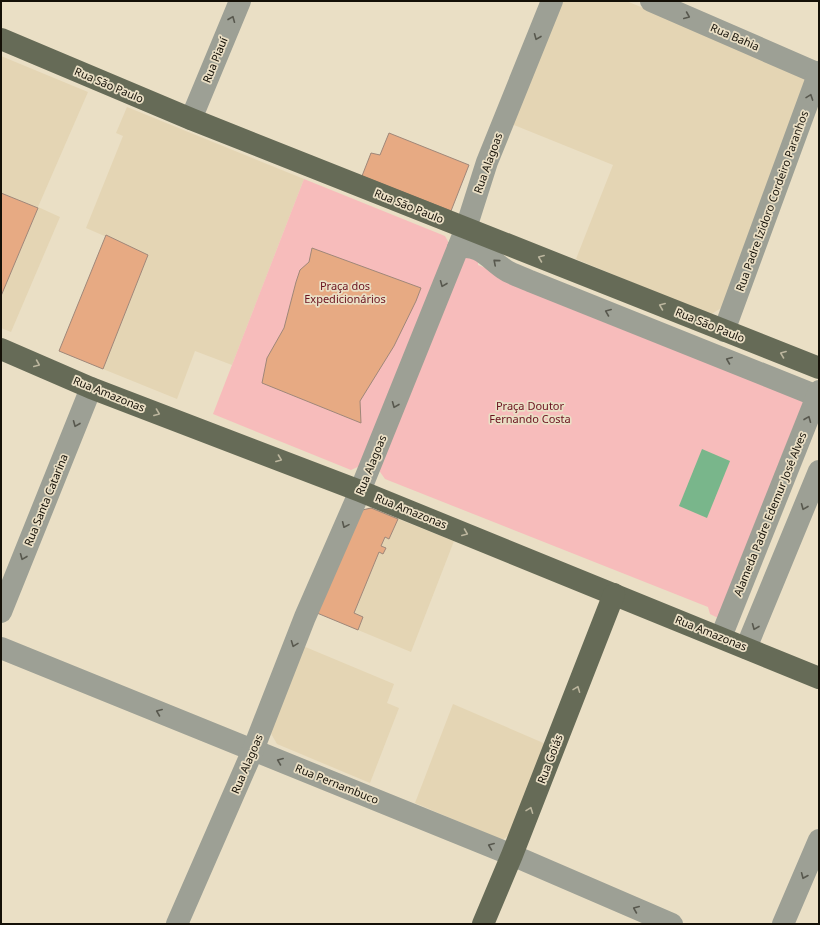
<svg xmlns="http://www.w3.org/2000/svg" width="820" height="925" font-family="'Noto Sans',sans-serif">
<rect width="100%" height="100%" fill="#eadfc5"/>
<!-- built -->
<g fill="#e4d5b4">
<polygon points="557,1 626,1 799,70 808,83 726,305 710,315 576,259 613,165 509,123"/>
<polygon points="1,56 88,92 38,207 60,217 11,332 1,328 1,296 38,208 1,193"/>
<polygon points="127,107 304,179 232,365 195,351 177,399 103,369 148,255 86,228 123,136 116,133"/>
<polygon points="398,519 454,541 411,652 358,630 363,617 354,613 379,552 386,548 381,546 385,537 389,539"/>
<polygon points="303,646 394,684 387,703 399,708 370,783 277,744 269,730"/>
<polygon points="453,704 548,745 514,832 502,840 415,803"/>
</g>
<!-- green -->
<g fill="#f7bcbb">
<polygon points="304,179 445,236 450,245 362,465 351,470 213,414"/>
<polygon points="463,256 478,257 478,265 801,397 806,407 718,618 710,614 708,607 385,479 378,469"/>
</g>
<!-- water -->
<polygon fill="#79b68b" points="702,449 730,461 707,518 679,506"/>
<!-- building -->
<g fill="#e7aa83" stroke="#9f8779">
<polygon points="389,133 469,165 451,211 362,176 371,153 380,155"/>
<polygon points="1,193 38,208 1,296"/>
<polygon points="106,235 148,255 103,369 59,351"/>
<polygon points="312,248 421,288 416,301 394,346 360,401 361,423 262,383 267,358 284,328 296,282 300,270 309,262"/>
<polygon points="371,508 398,519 389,539 385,537 381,546 386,548 383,554 379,552 354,613 363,617 358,630 317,613 358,511"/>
</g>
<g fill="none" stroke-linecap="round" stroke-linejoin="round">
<!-- minor -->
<g stroke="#9da095" stroke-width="22">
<polyline points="651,1 819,74"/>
<polyline points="191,119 240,1"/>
<path d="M458,248c21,-5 31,11 46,21 7,5 17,8 26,12l287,115"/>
<polyline points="724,331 819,72"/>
<polyline points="1,612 91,388"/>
<polyline points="721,637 819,391"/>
<polyline points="1,648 512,855 672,924"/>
<polyline points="746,648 819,471"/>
<polyline points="177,924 253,750 305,617 360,491 466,228 487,162 552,1"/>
<polyline points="783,924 819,840"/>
</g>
<!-- major -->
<g stroke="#666b57" stroke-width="22">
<polyline points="1,39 191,119 819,368"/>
<polyline points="1,349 91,388 360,491 819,678"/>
<polyline points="483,924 512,855 614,594"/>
</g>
</g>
<!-- one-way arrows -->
<defs><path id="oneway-chevron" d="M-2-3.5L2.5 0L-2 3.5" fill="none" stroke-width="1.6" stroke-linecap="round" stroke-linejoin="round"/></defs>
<g stroke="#58584e">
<use href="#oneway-chevron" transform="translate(687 16) rotate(23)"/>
<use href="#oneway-chevron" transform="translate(232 19) rotate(-68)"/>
<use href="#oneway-chevron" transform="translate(537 37) rotate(112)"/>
<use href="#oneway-chevron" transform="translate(810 97) rotate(-70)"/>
<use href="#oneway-chevron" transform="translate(496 262) rotate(-139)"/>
<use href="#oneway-chevron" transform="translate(443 284) rotate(112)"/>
<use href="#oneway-chevron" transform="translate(608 312) rotate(-158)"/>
<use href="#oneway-chevron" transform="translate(729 360) rotate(-158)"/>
<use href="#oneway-chevron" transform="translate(395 405) rotate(112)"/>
<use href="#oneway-chevron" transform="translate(808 419) rotate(-68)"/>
<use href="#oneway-chevron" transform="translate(76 424) rotate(112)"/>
<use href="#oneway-chevron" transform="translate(804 507) rotate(112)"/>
<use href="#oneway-chevron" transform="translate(345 525) rotate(114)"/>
<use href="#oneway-chevron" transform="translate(23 557) rotate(112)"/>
<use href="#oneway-chevron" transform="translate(755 627) rotate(112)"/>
<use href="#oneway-chevron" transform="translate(294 644) rotate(111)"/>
<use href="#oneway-chevron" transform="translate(159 712) rotate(-158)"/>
<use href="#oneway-chevron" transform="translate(280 761) rotate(-158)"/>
<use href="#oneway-chevron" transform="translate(491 846) rotate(-158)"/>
<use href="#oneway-chevron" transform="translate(804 876) rotate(113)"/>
<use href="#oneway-chevron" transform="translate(636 909) rotate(-157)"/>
</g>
<g stroke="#bcb69e">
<use href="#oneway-chevron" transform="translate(541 258) rotate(-158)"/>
<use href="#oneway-chevron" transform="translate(662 306) rotate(-158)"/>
<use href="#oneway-chevron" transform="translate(783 354) rotate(-159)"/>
<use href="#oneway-chevron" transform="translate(37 364) rotate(23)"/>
<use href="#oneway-chevron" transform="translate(157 413) rotate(21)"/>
<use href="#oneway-chevron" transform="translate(279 459) rotate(21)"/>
<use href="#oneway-chevron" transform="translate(465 533) rotate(22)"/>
<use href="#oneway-chevron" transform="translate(577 689) rotate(-69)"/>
<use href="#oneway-chevron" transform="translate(530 810) rotate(-69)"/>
</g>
<g text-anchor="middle" stroke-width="3.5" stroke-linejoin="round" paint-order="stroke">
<!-- street labels -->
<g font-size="11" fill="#141007" stroke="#eadfc5">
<text transform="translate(735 37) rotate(23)" y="4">Rua Bahia</text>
<text transform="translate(215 60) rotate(-68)" y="4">Rua Piauí</text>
<text transform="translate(109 85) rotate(23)" y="4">Rua São Paulo</text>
<text transform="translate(488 163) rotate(-70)" y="4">Rua Alagoas</text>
<text transform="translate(772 201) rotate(-70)" y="4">Rua Padre Izidoro Cordeiro Paranhos</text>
<text transform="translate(409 206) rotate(22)" y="4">Rua São Paulo</text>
<text transform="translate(710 325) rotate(22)" y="4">Rua São Paulo</text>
<text transform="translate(109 394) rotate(22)" y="4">Rua Amazonas</text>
<text transform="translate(371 465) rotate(-68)" y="4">Rua Alagoas</text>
<text transform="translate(46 500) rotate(-68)" y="4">Rua Santa Catarina</text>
<text transform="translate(411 511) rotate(22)" y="4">Rua Amazonas</text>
<text transform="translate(770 514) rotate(-68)" y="4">Alameda Padre Edemur José Alves</text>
<text transform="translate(711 633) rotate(22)" y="4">Rua Amazonas</text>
<text transform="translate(550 759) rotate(-69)" y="4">Rua Goiás</text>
<text transform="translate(247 764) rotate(-67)" y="4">Rua Alagoas</text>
<text transform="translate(337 784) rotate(22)" y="4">Rua Pernambuco</text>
</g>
<!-- park labels -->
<g font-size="11" fill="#6a131f" stroke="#eadfc5">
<text x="345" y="290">Praça dos<tspan x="345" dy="13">Expedicionários</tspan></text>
<text x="530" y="410">Praça Doutor<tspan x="530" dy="13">Fernando Costa</tspan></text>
</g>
</g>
<!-- border -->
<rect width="820" height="925" fill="none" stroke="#141007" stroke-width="4"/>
</svg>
